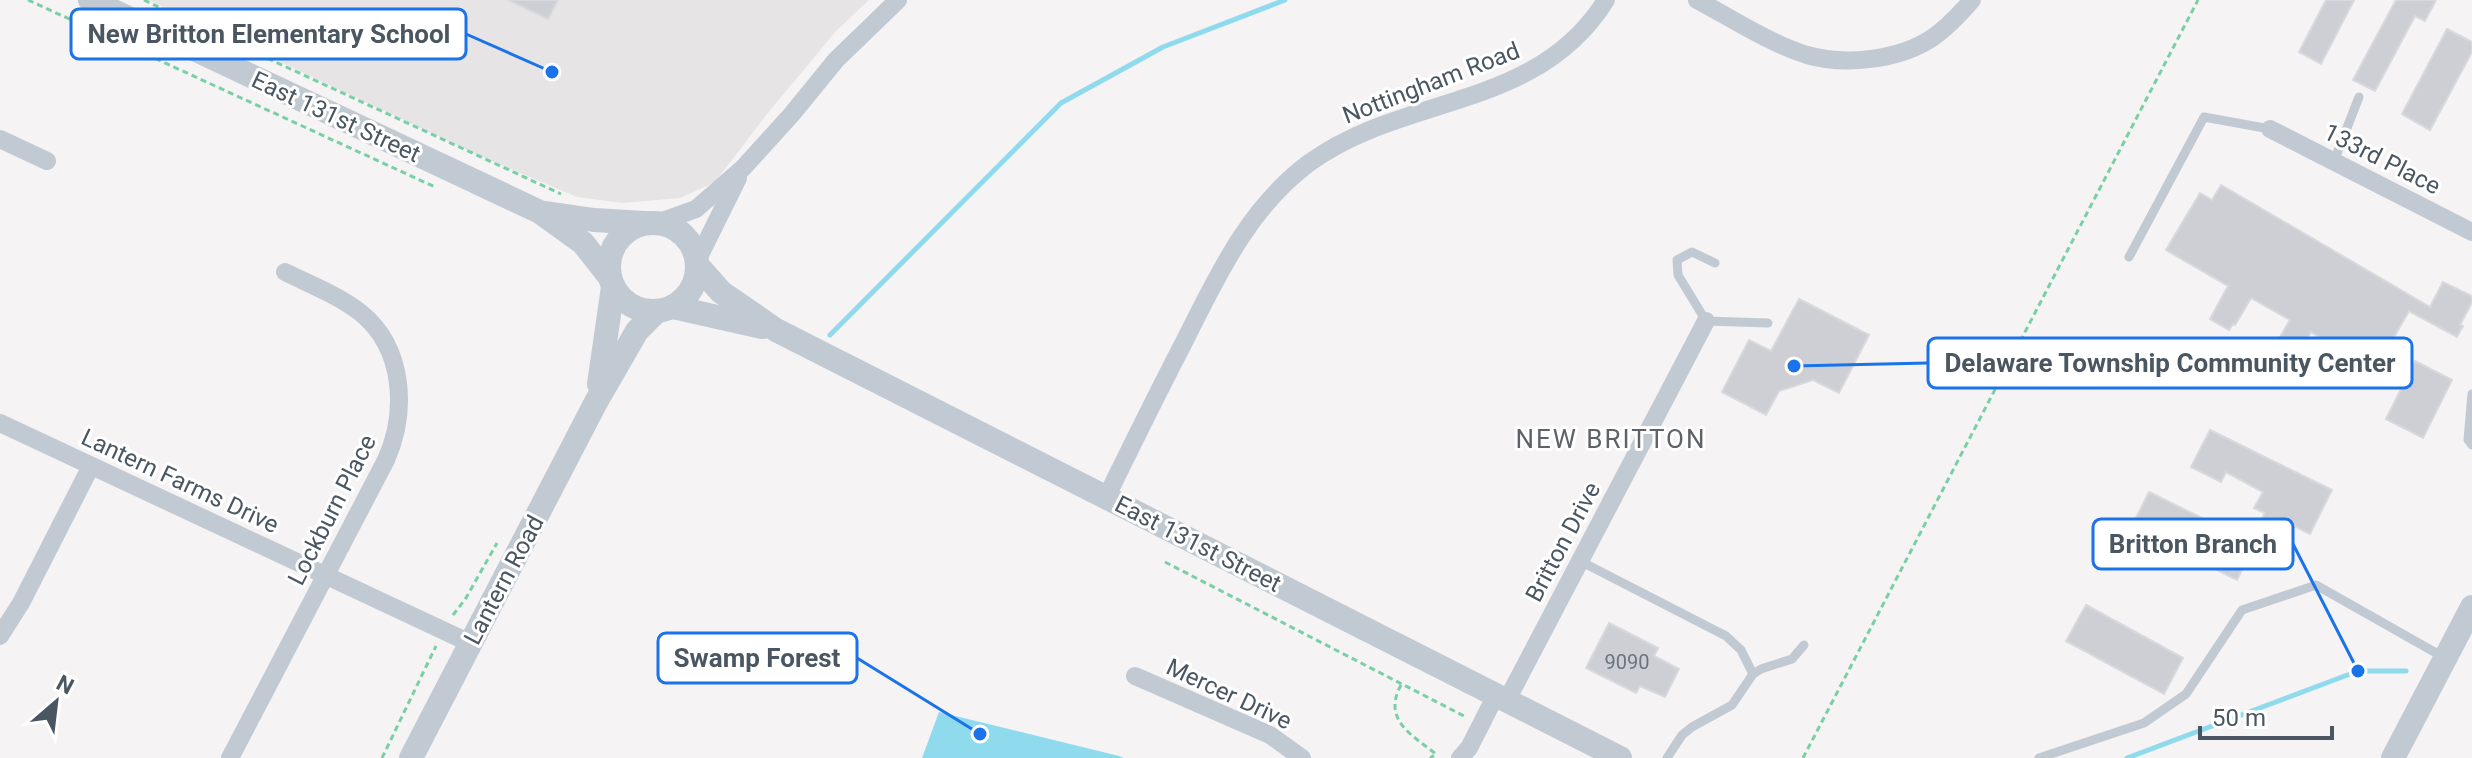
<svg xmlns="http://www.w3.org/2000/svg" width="2472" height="758" font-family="Roboto,sans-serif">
<rect width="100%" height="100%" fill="#f5f3f3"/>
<!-- education -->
<polygon fill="#e6e4e5" points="149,0 869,0 836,31 767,114 715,182 680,198 622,203 577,197 480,156"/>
<!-- water -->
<polygon fill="#90daee" points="939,712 1119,756 1124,758 922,758"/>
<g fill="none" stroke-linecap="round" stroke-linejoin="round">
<!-- stream -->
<g stroke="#90daee" stroke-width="5">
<polyline points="830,335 1061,103 1163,47 1285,0"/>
<polyline points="2127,758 2358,671 2406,671"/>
</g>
</g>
<!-- building -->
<g fill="#cdcfd5" stroke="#d7d9de" stroke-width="2">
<polygon points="508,0 558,0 548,19"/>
<polygon points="2326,0 2354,0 2321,64 2299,52"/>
<polygon points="2396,0 2436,0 2425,21 2415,16 2375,91 2353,80"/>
<polygon points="2447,29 2472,42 2472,52 2430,130 2402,114"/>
<polygon points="2221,185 2430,307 2443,282 2472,296 2472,302 2460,325 2463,326 2457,337 2409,311 2375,370 2311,332 2291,366 2270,354 2290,320 2251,298 2235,325 2233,324 2229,330 2210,319 2228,286 2166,250 2200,193 2212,200"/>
<polygon points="1799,299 1869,335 1839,393 1813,380 1779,391 1766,415 1722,392 1749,340 1771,351"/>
<polygon points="2415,361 2452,380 2423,438 2386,419"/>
<polygon points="2210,430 2332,490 2310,534 2288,523 2283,533 2277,530 2273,537 2257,528 2265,513 2254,508 2263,492 2226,472 2221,482 2191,467"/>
<polygon points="2149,492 2255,544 2237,580 2131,528"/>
<polygon points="2086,605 2183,658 2164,694 2066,641"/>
<polygon points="1609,623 1658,648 1654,656 1679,669 1665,697 1640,686 1636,693 1586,668"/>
</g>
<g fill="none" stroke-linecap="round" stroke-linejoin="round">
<!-- path -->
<g stroke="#7ad0a6" stroke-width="3" stroke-dasharray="6 4" stroke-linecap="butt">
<polyline points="28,0 435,187"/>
<polyline points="144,0 198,26"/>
<polyline points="204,29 561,194"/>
<polyline points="1165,562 1464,716"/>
<polyline points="453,615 466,598 497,543"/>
<path d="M1401,685c-19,35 11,50 35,69l-6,4"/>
<polyline points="382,758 436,646"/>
<polyline points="1803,758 2198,0"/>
</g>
<!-- service -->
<g stroke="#c1cad2" stroke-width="9">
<polyline points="2334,161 2359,97"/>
<polyline points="2129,257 2204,117 2270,129"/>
<polyline points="1715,263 1692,252 1677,260 1678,275 1706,321 1768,323"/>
<polyline points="2472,394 2468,440 2472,445"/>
<polyline points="1580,561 1726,636 1741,650 1753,674"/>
<polyline points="1667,758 1682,735 1692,727 1732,705 1753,674 1761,669 1792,659 1804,645"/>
<polyline points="2039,758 2144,723 2186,694 2242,610 2316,585 2445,658"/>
</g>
<!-- minor -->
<g stroke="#c1cad2" stroke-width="18">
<path d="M1697,0c36,19 72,43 110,55 38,11 92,5 125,-17 15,-10 28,-24 40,-38"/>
<polyline points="2270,129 2472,232"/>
<polyline points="0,139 47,161"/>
<polyline points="657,223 696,209 743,168 792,114 836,60 898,0"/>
<polyline points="698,259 738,178"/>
<polyline points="0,423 470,643"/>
<path d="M1106,498c25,-51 50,-102 76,-152 34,-67 65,-137 127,-183 96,-70 228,-52 297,-163"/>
<polyline points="0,636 21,603 91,466"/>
<polyline points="1135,676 1270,735 1302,758"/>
<polyline points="1507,700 1706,321"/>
<path d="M230,758l156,-298c21,-47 19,-111 -25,-147 -23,-18 -50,-28 -76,-41"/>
<polyline points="1460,758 1469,748 1496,695"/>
</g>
<!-- tertiary -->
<g stroke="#c1cad2" stroke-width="24">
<polyline points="90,0 540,212 583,243 609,276"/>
<polyline points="546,213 594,220 644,223"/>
<circle cx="653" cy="267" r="44"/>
<polyline points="698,266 721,292 776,330 1620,758"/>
<polyline points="673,307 762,327"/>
<polyline points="599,384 613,287"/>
<polyline points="411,758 596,402 637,331 656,312"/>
<polyline points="2393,758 2472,607"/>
</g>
</g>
<g text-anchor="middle" stroke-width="6" stroke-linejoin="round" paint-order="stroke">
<!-- number labels -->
<g font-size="20" fill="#6b747e">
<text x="1627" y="669">9090</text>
</g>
<!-- street labels -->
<g font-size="24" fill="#4a5661" stroke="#fff">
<text transform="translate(1431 83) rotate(-21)" y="8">Nottingham Road</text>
<text transform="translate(336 117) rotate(25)" y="8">East 131st Street</text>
<text transform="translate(2382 159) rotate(27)" y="8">133rd Place</text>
<text transform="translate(180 481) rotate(25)" y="8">Lantern Farms Drive</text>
<text transform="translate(332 510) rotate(-63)" y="8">Lockburn Place</text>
<text transform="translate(1563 542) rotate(-62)" y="8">Britton Drive</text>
<text transform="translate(1198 544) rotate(27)" y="8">East 131st Street</text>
<text transform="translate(504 580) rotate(-62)" y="8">Lantern Road</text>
<text transform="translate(1229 694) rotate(25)" y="8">Mercer Drive</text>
</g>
<!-- neighbourhood labels -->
<g font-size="26" letter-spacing="2" fill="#5f6368" stroke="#fff">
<text x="1611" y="448">NEW BRITTON</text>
</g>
</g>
<!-- callouts -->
<path fill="none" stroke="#1a73e8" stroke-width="3" d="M552 72L466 34M1794 366L1928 363M2358 671L2293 544M980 734L857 658"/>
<g fill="#1a73e8" stroke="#fff" stroke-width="3">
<circle cx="552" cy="72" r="8"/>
<circle cx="1794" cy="366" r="8"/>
<circle cx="2358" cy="671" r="8"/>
<circle cx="980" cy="734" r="8"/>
</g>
<g fill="#fff" stroke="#1a73e8" stroke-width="3">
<rect x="71" y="9" width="395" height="50" rx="8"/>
<rect x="1928" y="338" width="484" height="50" rx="8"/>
<rect x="2093" y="519" width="200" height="50" rx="8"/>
<rect x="658" y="633" width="199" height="50" rx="8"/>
</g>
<g font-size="26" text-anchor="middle" font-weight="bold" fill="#4a5661">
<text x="269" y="43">New Britton Elementary School</text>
<text x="2170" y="372">Delaware Township Community Center</text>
<text x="2193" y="553">Britton Branch</text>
<text x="757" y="667">Swamp Forest</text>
</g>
<!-- north arrow -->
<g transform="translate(56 702) rotate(28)" stroke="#ffffff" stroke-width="6" paint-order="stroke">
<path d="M0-6L14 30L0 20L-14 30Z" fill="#4a5661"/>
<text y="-12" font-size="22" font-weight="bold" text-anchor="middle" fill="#4a5661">N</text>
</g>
<!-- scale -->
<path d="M2200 726v12h132v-12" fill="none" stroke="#4a5661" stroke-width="4"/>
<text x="2212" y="726" font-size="24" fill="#4a5661" stroke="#ffffff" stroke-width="6" paint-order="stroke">50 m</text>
</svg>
